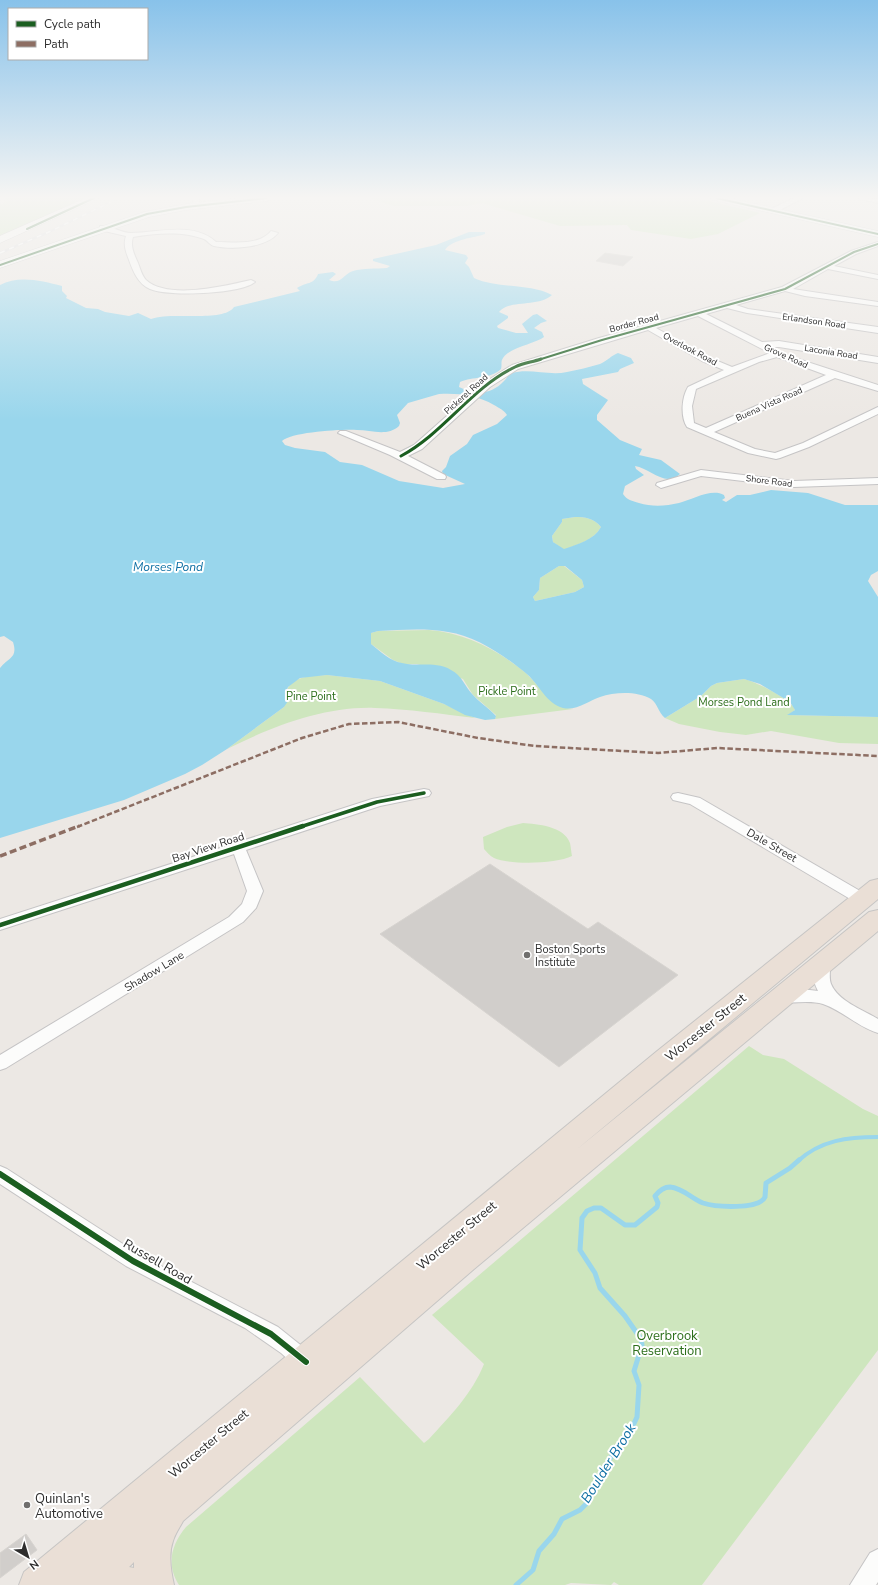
<svg xmlns="http://www.w3.org/2000/svg" width="878" height="1585" font-family="'Nunito Sans',sans-serif">
<rect width="100%" height="100%" fill="#ece8e4"/>
<!-- green -->
<g fill="#cee6be">
<polygon points="7,198 88,198 0,236 0,203 2,205"/>
<polygon points="370,198 696,198 760,213 718,234 691,239 631,230 627,225 560,226 482,203 467,206 393,206"/>
<path d="M575,517c10,0 19,1 26,10 -7,13 -23,17 -37,23l-11,-8 -1,-6 10,-14v-3z"/>
<polygon points="559,566 564,566 582,580 584,587 575,592 535,601 533,597 539,590 540,578"/>
<path d="M429,630c35,3 63,17 92,39 18,14 28,37 52,40l-78,10 1,-4 -23,-20 -10,-16 -46,-15h-14l-10,-4 -22,-16v-11l7,-2z"/>
<path d="M327,675l53,6 64,23 31,14c-33,-4 -67,-9 -100,-10 -50,-2 -104,19 -148,41l57,-42c2,-6 2,-17 4,-19 7,-13 26,-12 39,-13z"/>
<path d="M744,679c10,2 49,21 51,31l-7,5 90,2v27l-39,-1 -68,-12 -25,4 -26,-3 -41,-8 -14,-6 36,-22 10,-10 6,-3z"/>
<path d="M523,823c14,1 41,3 47,20 1,4 1,9 2,13 -16,8 -62,9 -78,2 -4,-2 -7,-6 -10,-9l-1,-12 24,-10z"/>
<path d="M749,1046l14,9 21,4 79,50 15,7v234l-176,235h-83l-5,-3 -3,3 -40,-2 -6,2h-386c-13,-20 -8,-40 7,-58l174,-150 64,66 5,-4c21,-23 43,-45 55,-75l-52,-49z"/>
</g>
<!-- water -->
<path fill="#99d6ec" fill-rule="evenodd" d="M469,232h16v2c-11,4 -33,5 -40,16l21,5 2,3 -3,5 4,4 5,11c24,11 56,5 78,17 -15,13 -43,4 -53,17l9,4v2l-11,8 1,2 18,5h12l-6,-9 11,-9 4,-1 10,7 -6,2 -7,5 8,4 2,5c-9,7 -38,11 -42,23 -1,2 0,6 -1,9 -12,11 -28,7 -41,13l-1,5c16,8 32,8 45,-6 3,-3 4,-6 8,-8 18,-5 37,3 55,-1 11,-2 22,-5 33,-8 7,-3 12,-9 18,-11l13,5 3,5 -14,6 -2,3 -36,7 1,5 25,16 -11,15v5l23,20 22,9 -3,6 22,5 19,14c-15,14 -30,-6 -45,-8l1,3 8,6 -19,11 -2,8c4,6 9,7 16,9 13,4 27,3 40,0 13,-3 32,-15 45,-8l1,3 -3,2 4,2 11,-7h13l21,-5 37,3 37,12h33v66l-7,4 -3,6 10,16v120l-91,-2 8,-5 -5,-8 -30,-18 -16,-5 -27,4 -6,3 -10,10 -36,22c-7,-6 -7,-14 -14,-19 -14,-8 -36,-7 -51,-2 -12,4 -23,14 -37,11 -16,-4 -24,-23 -35,-33 -22,-18 -51,-39 -80,-43 -23,-4 -47,-2 -70,-1l-7,2v11c10,8 19,17 31,19 17,4 34,-2 49,7 11,5 14,17 22,25 7,8 16,13 23,21l-1,3 -10,1 -20,-5 -21,-11 -64,-23 -53,-6 -27,3 -12,9 -2,5 2,9 -4,6 -57,42 -25,16 -17,9 -61,26 -124,38v-170c9,-11 18,-10 13,-26l-9,-6 -4,1v-352c19,-10 42,-4 62,1v5l5,5 -1,2 20,10 12,1 7,3 24,4 9,-3 13,6c20,-8 72,4 83,-12l66,-16 -3,-3c9,-6 17,-3 21,-14l15,-2 3,2 -7,6c12,5 13,-5 24,-9 10,-3 23,-2 34,-3l3,-2 -17,-5v-2l63,-14zM439,394c20,-1 38,1 55,11 5,3 10,5 13,10l-10,9 -24,11 -6,9 -17,12 -4,11 -4,4 1,3 22,10 -22,4 -44,-7 -37,-16 -22,-3 -15,-10 -30,-4 -10,-3 -3,-4c10,-9 60,-12 75,-11 14,0 30,7 42,-4l1,-3 -3,-8 11,-12zM575,517c10,0 19,1 26,10 -7,13 -23,17 -37,22l-11,-7 -1,-6 10,-14v-3zM559,566h6l17,14 2,7 -9,5 -40,9 -2,-4 6,-7 1,-12z"/>
<g fill="none" stroke-linecap="round" stroke-linejoin="round">
<!-- stream-far1 -->
<path stroke="#99d6ec" stroke-width="4" d="M798,1161c23,-21 50,-24 80,-24"/>
<!-- stream -->
<path stroke="#99d6ec" stroke-width="5" d="M516,1585l17,-15 6,-19 15,-17 8,-15 18,-9 6,-6 22,-42 11,-18 12,-14 6,-13 2,-32 -5,-14 8,-26 -1,-6 -16,-23 -25,-28 -5,-15 -15,-23 2,-32 5,-7 7,-3h7l24,17h10l22,-18 1,-4 -3,-7c4,-5 8,-9 15,-9 13,1 22,12 33,16 12,4 56,7 62,-6l1,-14 24,-15 9,-8"/>
</g>
<!-- building -->
<g fill="#d1cecb" stroke="#d7d4d0">
<polygon points="605,253 633,257 623,266 596,261"/>
<polygon points="490,864 588,929 598,922 678,975 559,1067 380,934"/>
<polygon points="26,1534 37,1550 0,1578 0,1553"/>
</g>
<g fill="none" stroke-linecap="round" stroke-linejoin="round">
<defs>
<g id="street">
<polygon points="192,198 199,198 199,206 195,206"/>
<polygon points="794,198 803,198 774,213 767,211"/>
<polygon points="859,198 878,199 878,203 860,199"/>
<path d="M100,226c10,-1 21,7 31,7 27,0 62,-12 85,9 18,0 43,4 55,-11l7,2c-12,15 -46,17 -64,13 -4,-1 -6,-5 -10,-7 -5,-2 -10,-3 -15,-4 -18,-3 -38,-1 -56,2 -3,9 1,17 5,26 2,5 4,13 8,17 22,20 79,6 105,0l4,2c-14,12 -87,15 -105,7 -12,-5 -17,-18 -21,-29 -3,-8 -6,-15 -3,-24l-26,-6z"/>
<path d="M878,242v4l-22,8 -22,12 44,9v4l-50,-10 -35,20 85,13v4l-73,-10 -20,-5 -49,14 12,4 130,18v6l-131,-20 -20,-5 -21,6 56,28 17,-1 99,16v6l-99,-16h-8l18,9 89,29v6l-43,-13 -121,54 41,17 20,4 28,-10 75,-36v7l-69,33 -29,11 -4,1 -28,-6 -61,-26c-7,-11 -5,-30 1,-40l36,-17 -22,-9 -54,-31 -130,39 -28,18 -68,62 -14,7 37,19 1,2 -1,2h-8l-47,-24 -52,-22 2,-2h6l54,21 14,-7 70,-62 28,-18 87,-27 183,-51 69,-36zM698,316l72,37 -38,14 -24,-10 -52,-29zM777,357l49,18 -120,53 -12,-5 -2,-17 4,-17 63,-27z"/>
<polygon points="701,470 794,481 878,478 878,484 794,487 701,476 661,488 656,485 657,483"/>
<polygon points="424,789 429,790 431,793 429,796 380,806 246,850 263,891 256,908 243,922 6,1068 0,1070 0,1055 229,917 242,904 247,891 234,854 0,930 0,919 372,799"/>
<polygon points="678,793 700,798 867,895 870,899 867,903 862,904 857,903 690,804 673,800 671,797 673,794"/>
<path d="M822,958l6,2c4,7 0,16 3,24 7,17 32,26 47,35v14c-20,-6 -35,-22 -55,-29 -16,-5 -31,1 -46,-3l-2,-4 2,-4c14,-4 28,-4 41,-2 -5,-10 -8,-21 -2,-31z"/>
<polygon points="0,1166 7,1169 140,1255 278,1327 313,1355 316,1362 313,1369 306,1371 299,1369 281,1353 245,1328 126,1266 0,1184"/>
<polygon points="878,1549 878,1582 876,1585 850,1585 870,1553"/>
</g>
<g id="secondary">
<polygon points="86,198 99,198 0,243 0,236"/>
<polygon points="240,198 272,198 267,201 186,210 149,217 0,268 0,261 144,212 186,204"/>
<polygon points="711,198 729,198 878,231 878,237 713,200"/>
</g>
<path id="highway" d="M878,879v20l-302,251 293,-238 9,-2v21l-404,338 -291,252c-3,6 -8,13 -10,20 -5,14 -2,30 1,44h-155l5,-13 632,-520 214,-171zM134,1562v6l-5,-1z"/>
</defs>
<!-- street casing -->
<use href="#street" stroke="#c5c4c5" stroke-width="2"/>
<!-- secondary casing -->
<use href="#secondary" stroke="#c5c4c5" stroke-width="1"/>
<!-- highway casing -->
<use href="#highway" stroke="#c6c5c4" stroke-width="2"/>
<!-- street -->
<use href="#street" fill="#fcfcfb" fill-rule="evenodd"/>
<!-- secondary -->
<use href="#secondary" fill="#fcfcfb" fill-rule="evenodd"/>
<!-- highway -->
<use href="#highway" fill="#eadfd6" fill-rule="evenodd"/>
<defs>
<polyline id="rail" points="0,253 51,231 119,198"/>
</defs>
<!-- rail casing -->
<use href="#rail" stroke="#dfdfe1" stroke-width="2.5"/>
<!-- rail -->
<use href="#rail" stroke="#fff" stroke-width="1.5" stroke-dasharray="5" stroke-linecap="butt"/>
<!-- quiet-far1 -->
<polyline stroke="#8d6e63" stroke-width="2.5" stroke-dasharray="5.5 2.5" stroke-linecap="butt" points="77,827 302,738 349,724 398,722 478,738 535,746 658,753 717,748 878,756"/>
<!-- quiet -->
<polyline stroke="#8d6e63" stroke-width="3.5" stroke-dasharray="7 3.5" stroke-linecap="butt" points="0,856 79,826"/>
<defs>
<g id="cycleway-far4">
<polyline points="716,198 878,234"/>
<polyline points="27,229 94,198"/>
<polyline points="0,265 147,214 186,207 267,198"/>
<polyline points="538,360 602,340 785,289 854,252 878,244"/>
</g>
<path id="cycleway-far3" d="M401,456c43,-23 70,-68 114,-89 8,-4 18,-5 26,-8"/>
<polyline id="cycleway-far2" points="300,827 377,802 424,793"/>
<polyline id="cycleway-far1" points="0,925 303,826"/>
<polyline id="cycleway" points="0,1174 133,1261 271,1334 306,1362"/>
</defs>
<!-- cycleway-far4 casing -->
<use href="#cycleway-far4" stroke="#fff" stroke-width="3.5"/>
<!-- cycleway-far3 casing -->
<use href="#cycleway-far3" stroke="#fff" stroke-width="5"/>
<!-- cycleway-far2 casing -->
<use href="#cycleway-far2" stroke="#fff" stroke-width="6"/>
<!-- cycleway-far1 casing -->
<use href="#cycleway-far1" stroke="#fff" stroke-width="7"/>
<!-- cycleway casing -->
<use href="#cycleway" stroke="#fff" stroke-width="8"/>
<!-- cycleway-far4 -->
<use href="#cycleway-far4" stroke="#1b5e20" stroke-width="2"/>
<!-- cycleway-far3 -->
<use href="#cycleway-far3" stroke="#1b5e20" stroke-width="3"/>
<!-- cycleway-far2 -->
<use href="#cycleway-far2" stroke="#1b5e20" stroke-width="3.5"/>
<!-- cycleway-far1 -->
<use href="#cycleway-far1" stroke="#1b5e20" stroke-width="4.5"/>
<!-- cycleway -->
<use href="#cycleway" stroke="#1b5e20" stroke-width="6"/>
</g>
<!-- sky -->
<linearGradient id="sky" x2="0" y2="1"><stop stop-color="#88c2ea"/><stop offset="0.47" stop-color="#f6f5f3"/><stop offset="1" stop-color="#f6f5f3" stop-opacity="0"/></linearGradient>
<rect width="878" height="420" fill="url(#sky)"/>
<!-- markers -->
<g fill="#706f6e" stroke="#fff" stroke-width="1.5">
<circle cx="527" cy="955" r="4"/>
<circle cx="27" cy="1505" r="4"/>
</g>
<g text-anchor="middle" stroke-width="4" stroke-linejoin="round" paint-order="stroke">
<!-- far-street labels -->
<g font-size="9" fill="#2e2e2e" stroke="#fff">
<text transform="translate(814 321) rotate(8)" y="3">Erlandson Road</text>
<text transform="translate(634 323) rotate(-15)" y="3">Border Road</text>
<text transform="translate(690 349) rotate(28)" y="3">Overlook Road</text>
<text transform="translate(831 352) rotate(9)" y="3">Laconia Road</text>
<text transform="translate(786 356) rotate(24)" y="3">Grove Road</text>
<text transform="translate(466 394) rotate(-42)" y="3">Pickerel Road</text>
<text transform="translate(769 404) rotate(-24)" y="3">Buena Vista Road</text>
<text transform="translate(769 481) rotate(7)" y="3">Shore Road</text>
</g>
<!-- park labels -->
<g font-size="11" fill="#2c6e1b" stroke="#fff">
<text x="507" y="695">Pickle Point</text>
<text x="311" y="700">Pine Point</text>
<text x="744" y="706">Morses Pond Land</text>
</g>
<!-- street labels -->
<g font-size="11" fill="#2e2e2e" stroke="#fff">
<text transform="translate(772 845) rotate(30)" y="4">Dale Street</text>
<text transform="translate(208 847) rotate(-18)" y="4">Bay View Road</text>
<text transform="translate(154 971) rotate(-31)" y="4">Shadow Lane</text>
</g>
<!-- poi labels -->
<g font-size="11" fill="#2e2e2e" stroke="#fff" text-anchor="start">
<text x="535" y="953">Boston Sports<tspan x="535" dy="13">Institute</tspan></text>
</g>
<!-- water labels -->
<g font-size="12" font-style="italic" fill="#0d6fa3" stroke="#fff">
<text x="168" y="571">Morses Pond</text>
</g>
<!-- near-street labels -->
<g font-size="13" fill="#2e2e2e" stroke="#fff">
<text transform="translate(705 1027) rotate(-39)" y="5">Worcester Street</text>
<text transform="translate(456 1235) rotate(-40)" y="5">Worcester Street</text>
<text transform="translate(158 1261) rotate(30)" y="5">Russell Road</text>
<text transform="translate(208 1443) rotate(-40)" y="5">Worcester Street</text>
</g>
<!-- near-park labels -->
<g font-size="13" fill="#2c6e1b" stroke="#fff">
<text x="667" y="1340">Overbrook<tspan x="667" dy="15">Reservation</tspan></text>
</g>
<!-- near-poi labels -->
<g font-size="13" fill="#2e2e2e" stroke="#fff" text-anchor="start">
<text x="35" y="1503">Quinlan's<tspan x="35" dy="15">Automotive</tspan></text>
</g>
<!-- near-water labels -->
<g font-size="14" font-style="italic" fill="#0d6fa3" stroke="#fff">
<text transform="translate(608 1463) rotate(-58)" y="5">Boulder Brook</text>
</g>
</g>
<!-- legend -->
<rect x="8" y="8" width="140" height="52" fill="#ffffff" stroke="#ababab"/>
<rect x="16" y="21" width="20" height="6" fill="#1b5e20" stroke="#ababab"/>
<text x="44" y="28" font-size="12" fill="#2e2e2e">Cycle path</text>
<rect x="16" y="41" width="20" height="6" fill="#8d6e63" stroke="#ababab"/>
<text x="44" y="48" font-size="12" fill="#2e2e2e">Path</text>
<!-- north arrow -->
<g transform="translate(28 1557) rotate(142)" stroke="#ffffff" stroke-width="3" paint-order="stroke">
<path d="M0-3L7 15L0 10L-7 15Z" fill="#2e2e2e"/>
<text y="-6" font-size="11" font-weight="bold" text-anchor="middle" fill="#2e2e2e">N</text>
</g>
</svg>
